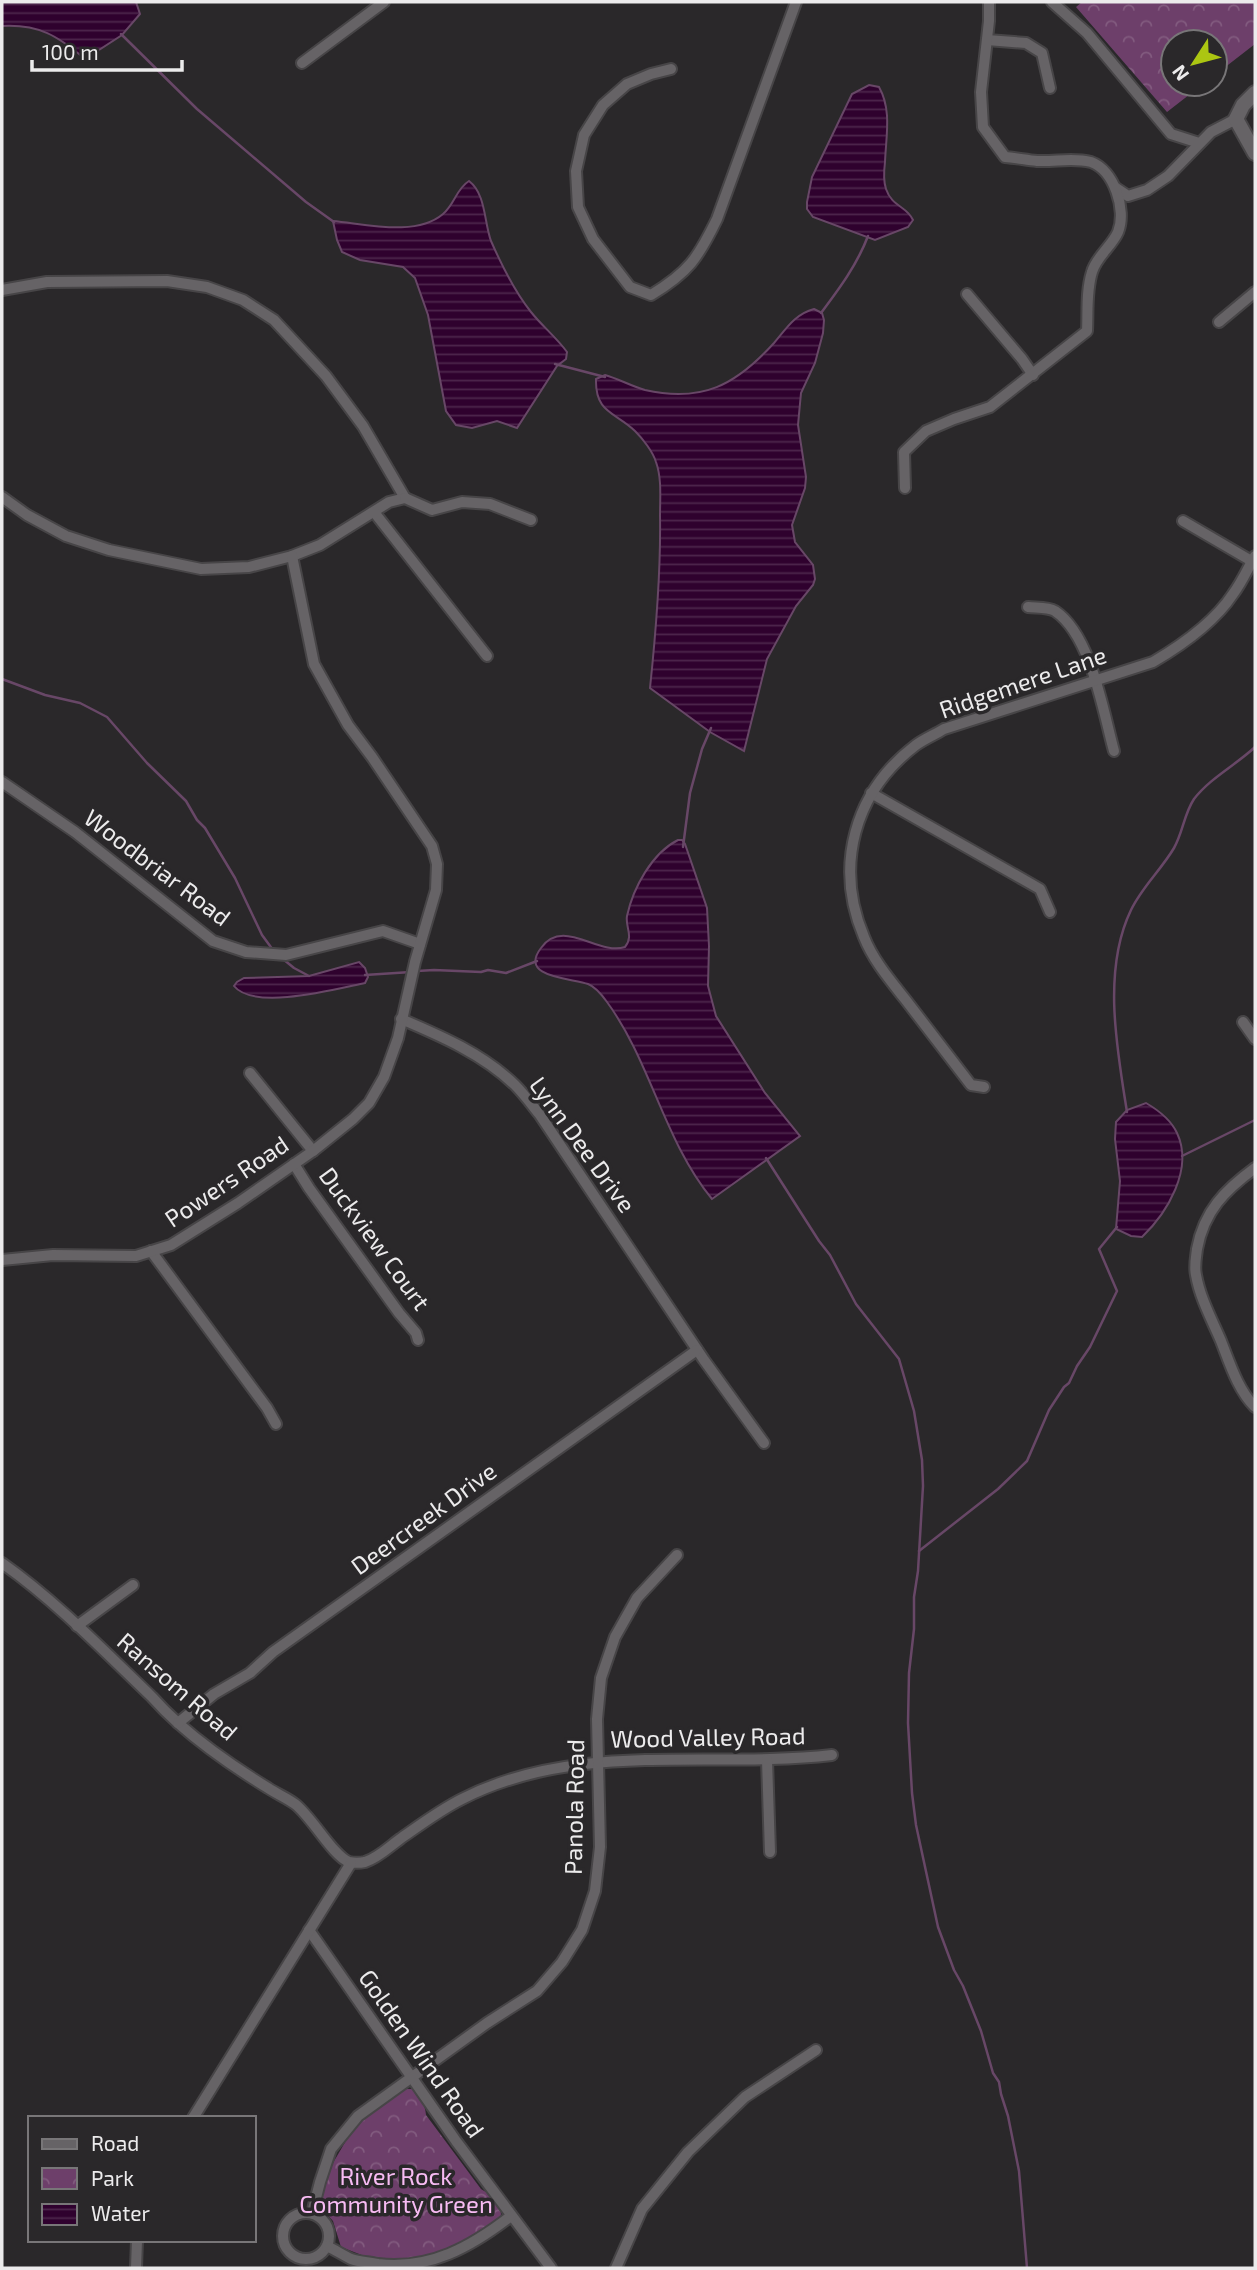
<svg xmlns="http://www.w3.org/2000/svg" width="1257" height="2270" font-family="'Exo 2',sans-serif">
<defs>
<pattern id="park-crowns" width="20" height="18" patternUnits="userSpaceOnUse" patternTransform="scale(1.75)"><rect width="20" height="18" fill="#6d3f6a"/><path d="M2 6a3 3 0 1 1 6 0M12 15a3 3 0 1 1 6 0" fill="none" stroke="#825b7f"/></pattern>
<pattern id="water-rules" width="6" height="5" patternUnits="userSpaceOnUse" patternTransform="scale(1.75)"><rect width="6" height="5" fill="#2f012e"/><path d="M0 2.5h6" fill="none" stroke="#4d264c"/></pattern>
</defs>
<rect width="100%" height="100%" fill="#2a282a"/>
<!-- park -->
<g fill="url(#park-crowns)">
<polygon points="1082,2 1255,2 1255,44 1215,75 1215,42 1173,42 1173,84 1203,84 1167,112 1076,7"/>
<path d="M404,2089h8c8,8 13,14 14,26l55,74c10,6 21,14 20,27 -35,31 -86,54 -134,41 -9,-3 -17,-7 -26,-10l-8,-26 -8,-9 -4,-9 9,-35 24,-41z"/>
</g>
<!-- water -->
<g fill="url(#water-rules)" stroke="#684767" stroke-width="2">
<path d="M2,2h134l4,12 -18,21 -37,24c-27,-23 -46,-35 -83,-33z"/>
<path d="M869,85l10,2c13,23 7,49 6,75 -1,8 -2,18 1,27 6,18 21,17 27,31l-5,7 -33,13 -62,-23 -6,-8v-7l5,-25 40,-83z"/>
<path d="M469,181c17,13 15,41 22,60 11,25 23,50 40,71 11,14 25,25 36,40l-1,7 -9,7 -40,62 -20,-7 -25,7 -16,-3 -10,-14 -18,-96 -13,-37 -12,-11 -43,-7 -18,-8 -5,-12 -4,-19c33,3 83,16 110,-7 12,-10 13,-25 26,-33z"/>
<path d="M814,309l8,4 2,7 -1,13 -8,30 -14,30 -3,32 8,52 -1,11 -13,37 3,17 18,23 2,14 -2,6 -17,21 -29,53 -23,92 -34,-19 -60,-44c6,-57 11,-114 10,-172 0,-18 2,-37 -4,-54 -3,-10 -13,-23 -21,-31 -20,-19 -40,-18 -39,-52l9,-4c14,4 26,11 40,15 57,13 91,-5 129,-47 12,-14 21,-29 40,-34z"/>
<path d="M678,840h4l3,4 22,64 2,38 -1,40 8,30 49,77 35,43 -88,63c-48,-58 -61,-137 -105,-197 -5,-7 -11,-15 -19,-18 -16,-6 -70,-6 -47,-36 22,-31 57,8 84,-1 9,-11 0,-20 2,-31 6,-28 25,-63 51,-76z"/>
<path d="M359,962l6,6 3,9 -3,6c-29,6 -111,28 -131,3l3,-4 7,-4 65,-2z"/>
<path d="M1146,1103c12,7 25,17 31,30 17,36 -10,80 -35,104l-11,-1 -15,-7 4,-48 -5,-42 1,-17 11,-12z"/>
</g>
<g fill="none" stroke-linecap="round" stroke-linejoin="round">
<!-- stream -->
<g stroke="#684767" stroke-width="2.5">
<polyline points="121,34 197,109 306,202 334,222"/>
<path d="M821,313c18,-24 36,-48 47,-77"/>
<polyline points="555,364 605,377"/>
<polyline points="2,679 45,695 80,703 107,717 147,763 186,801 197,820 205,828 235,878 262,935 273,950"/>
<polyline points="683,847 690,793 702,749 711,728"/>
<polyline points="283,959 294,968 309,976"/>
<polyline points="417,971 434,970 481,972 488,970 506,973 537,961"/>
<polyline points="365,975 411,972"/>
<path d="M1127,1112c-10,-63 -25,-142 4,-202 11,-23 30,-40 43,-62 9,-16 10,-34 20,-49 16,-21 42,-34 61,-52"/>
<polyline points="1182,1156 1255,1120"/>
<polyline points="766,1158 819,1241 830,1255 856,1304 899,1359 914,1411 922,1460 923,1486 918,1571 914,1597 914,1629 909,1673 908,1723 912,1793 916,1825 938,1927 954,1970 963,1986 981,2031 993,2073 999,2082 1001,2094 1008,2116 1019,2171 1027,2268"/>
<polyline points="919,1551 998,1489 1027,1461 1049,1410 1064,1387 1069,1383 1077,1366 1090,1347 1117,1291 1099,1249 1117,1227"/>
</g>
<defs>
<g id="minor">
<polyline points="1052,2 1087,33 1171,134 1199,143"/>
<polyline points="987,40 1026,43 1042,53 1050,88"/>
<polyline points="302,63 384,2"/>
<path d="M671,69l-20,5 -24,10 -24,21 -19,30 -8,36 2,36 15,32 37,48 21,8c38,-23 47,-37 66,-76l79,-217"/>
<polyline points="1116,188 1128,196 1147,190 1168,176 1211,132 1236,119"/>
<polyline points="2,290 47,282 167,281 207,287 243,300 274,320 326,376 363,426 405,498"/>
<polyline points="967,294 1022,359 1033,375"/>
<polyline points="1219,322 1255,292"/>
<path d="M905,488l-1,-36 22,-21 28,-12 36,-12 97,-76c1,-19 -1,-40 5,-59 4,-15 20,-26 26,-40 9,-22 -4,-62 -27,-70 -19,-5 -35,0 -54,-1 -10,-1 -21,-3 -32,-4l-22,-30 -2,-35 8,-71v-19"/>
<polyline points="2,497 27,515 66,536 109,550 201,569 249,567 292,556 320,545 389,502 405,498"/>
<polyline points="405,498 432,510 462,502 490,504 531,520"/>
<polyline points="374,512 487,656"/>
<polyline points="1183,521 1255,563"/>
<path d="M1028,607c8,1 20,0 27,4 36,24 48,100 59,140"/>
<polyline points="2,782 75,832 213,941 246,952 286,955 383,931 420,944"/>
<polyline points="871,793 1040,889 1050,912"/>
<path d="M401,1019c40,17 82,35 114,66 9,9 17,20 25,30l164,245 60,83"/>
<polyline points="1243,1022 1255,1039"/>
<polyline points="250,1073 313,1151"/>
<path d="M984,1087l-13,-2c-22,-29 -44,-57 -66,-86 -15,-19 -32,-39 -41,-62 -30,-71 -10,-145 52,-192 8,-6 18,-10 28,-16l209,-67c29,-17 61,-39 80,-68 9,-12 15,-26 22,-38"/>
<polyline points="294,1164 309,1188 399,1313 416,1333 418,1340"/>
<path d="M1255,1168c-30,22 -51,43 -58,81 -1,9 -3,17 -1,26 4,23 16,45 25,66 9,23 17,49 34,66"/>
<polyline points="151,1251 267,1408 276,1424"/>
<polyline points="2,1260 53,1255 136,1256 171,1245 238,1203 313,1151 353,1119 369,1103 384,1077 398,1038 415,962 436,890 437,864 432,846 372,757 348,725 314,664 292,556"/>
<path d="M2,1563c54,38 102,88 150,134 8,9 17,18 26,26 27,24 59,46 90,65 9,6 19,10 27,16 17,13 38,52 54,58 5,1 11,1 16,0 13,-4 24,-15 35,-23 20,-14 40,-29 62,-40 115,-59 247,-30 370,-44"/>
<polyline points="77,1626 133,1585"/>
<polyline points="178,1723 214,1694 250,1673 273,1652 697,1350"/>
<polyline points="767,1760 770,1852"/>
<polyline points="309,1930 456,2141 551,2268"/>
<polyline points="193,2118 351,1863"/>
<circle cx="306" cy="2236" r="23"/>
<polyline points="312,2213 320,2182 331,2149 358,2116 487,2023 537,1991 562,1962 582,1930 595,1891 600,1847 597,1719 601,1678 615,1637 637,1598 677,1555"/>
<path d="M327,2246c8,4 16,9 24,13 8,3 18,3 27,5 52,6 93,-17 133,-48"/>
<polyline points="136,2268 137,2240"/>
<polyline points="616,2268 642,2209 688,2152 745,2097 816,2050"/>
</g>
<polyline id="tertiary" points="1255,93 1243,105 1236,119 1255,153"/>
</defs>
<!-- minor casing -->
<use href="#minor" stroke="#474547" stroke-width="14"/>
<!-- tertiary casing -->
<use href="#tertiary" stroke="#474547" stroke-width="18"/>
<!-- minor -->
<use href="#minor" stroke="#666366" stroke-width="10"/>
<!-- tertiary -->
<use href="#tertiary" stroke="#666366" stroke-width="14"/>
</g>
<g text-anchor="middle" stroke-width="7" stroke-linejoin="round" paint-order="stroke">
<!-- street labels -->
<g font-size="24" fill="#ecebec" stroke="#2a282a">
<text transform="translate(1023 683) rotate(-19)" y="8">Ridgemere Lane</text>
<text transform="translate(157 868) rotate(37)" y="8">Woodbriar Road</text>
<text transform="translate(582 1145) rotate(54)" y="8">Lynn Dee Drive</text>
<text transform="translate(227 1182) rotate(-34)" y="8">Powers Road</text>
<text transform="translate(374 1239) rotate(54)" y="8">Duckview Court</text>
<text transform="translate(424 1519) rotate(-36)" y="8">Deercreek Drive</text>
<text transform="translate(177 1687) rotate(41)" y="8">Ransom Road</text>
<text transform="translate(708 1738) rotate(-1)" y="8">Wood Valley Road</text>
<text transform="translate(575 1807) rotate(-89)" y="8">Panola Road</text>
<text transform="translate(421 2054) rotate(55)" y="8">Golden Wind Road</text>
</g>
<!-- park labels -->
<g font-size="24" fill="#f7bbf3" stroke="#2a282a">
<text x="396" y="2185">River Rock<tspan x="396" dy="28">Community Green</tspan></text>
</g>
</g>
<!-- border -->
<rect width="1257" height="2270" fill="none" stroke="#ecebec" stroke-width="7"/>
<!-- legend -->
<rect x="28" y="2116" width="228" height="126" fill="#2a282a" stroke="#787678" stroke-width="2"/>
<rect x="42" y="2139" width="35" height="10" fill="#666366" stroke="#787678" stroke-width="2"/>
<text x="91" y="2151" font-size="21" fill="#ecebec">Road</text>
<rect x="42" y="2168" width="35" height="21" fill="url(#park-crowns)" stroke="#787678" stroke-width="2"/>
<text x="91" y="2186" font-size="21" fill="#ecebec">Park</text>
<rect x="42" y="2204" width="35" height="21" fill="url(#water-rules)" stroke="#787678" stroke-width="2"/>
<text x="91" y="2221" font-size="21" fill="#ecebec">Water</text>
<!-- north arrow -->
<g transform="translate(1194 63) rotate(234)"><circle r="33" fill="#2a282a" stroke="#787678" stroke-width="2"/>
<path d="M0-5L12 26L0 18L-12 26Z" fill="#acc612"/>
<text y="-10" font-size="19" font-weight="bold" text-anchor="middle" fill="#ecebec">N</text>
</g>
<!-- scale -->
<path d="M32 60v10h150v-10" fill="none" stroke="#ecebec" stroke-width="3.5"/>
<text x="42" y="60" font-size="21" fill="#ecebec" stroke="#2a282a" stroke-width="5" paint-order="stroke">100 m</text>
</svg>
